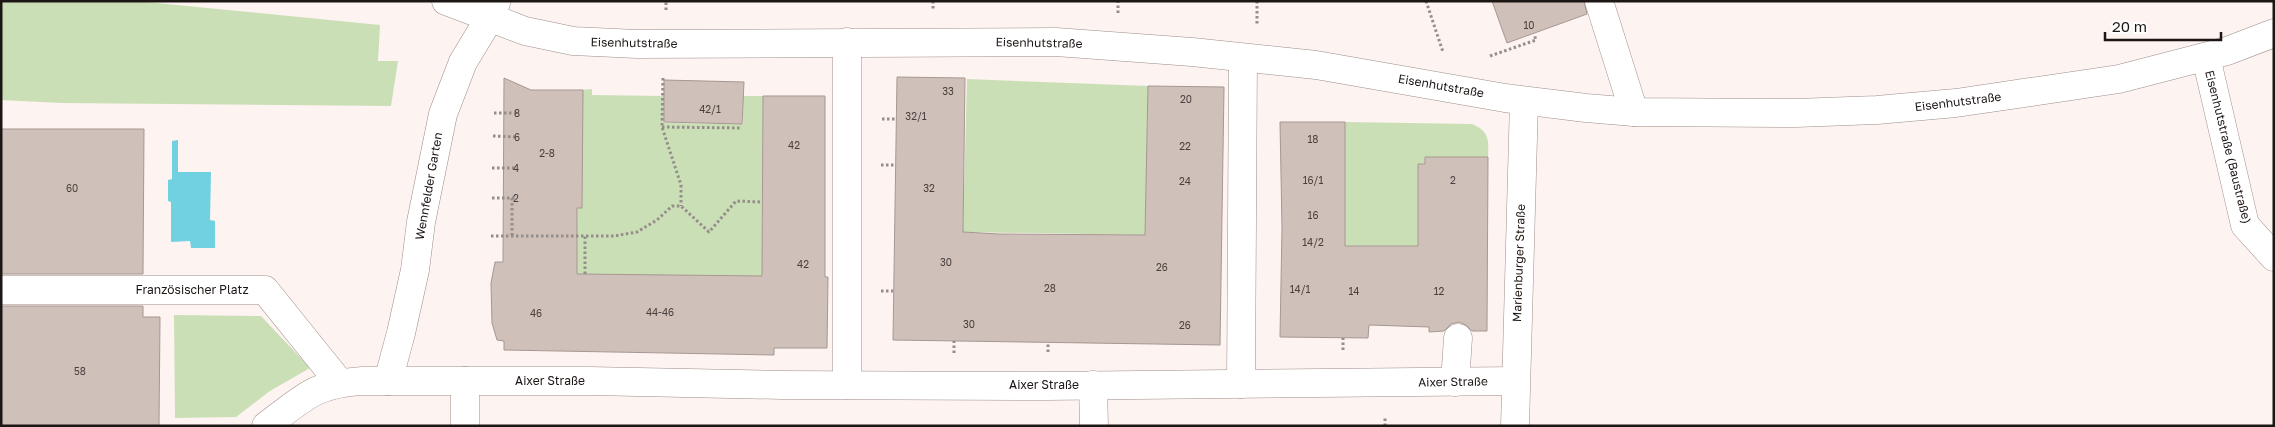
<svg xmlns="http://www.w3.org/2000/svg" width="2275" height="427" font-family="'Golos Text',sans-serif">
<rect width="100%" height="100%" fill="#fdf3f0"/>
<!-- green -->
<g fill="#cbdfb6">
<polygon points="1,1 136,1 380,25 378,61 398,61 391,106 61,103 1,100"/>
<polygon points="967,79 1148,86 1146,235 963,232"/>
<polygon points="592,89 592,95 664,96 664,123 743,124 743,96 763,96 762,227 782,277 564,275 577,231 579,90"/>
<path d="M1345,122l127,2c17,7 17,16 16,33h-63v7h-7v31l5,51h-31l-48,11z"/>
<polygon points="174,315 261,316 310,368 270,391 236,417 175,418"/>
</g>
<!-- water -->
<polygon fill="#72d1e1" points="178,140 178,172 211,172 210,220 215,221 215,248 191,248 190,241 171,242 171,202 168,201 168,180 172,179 172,141"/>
<!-- building -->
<g fill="#d0c0ba" stroke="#a69792">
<polygon points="1492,1 1584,1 1587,14 1507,43"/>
<polygon points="897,77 965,78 963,232 999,234 1145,235 1148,86 1224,87 1220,345 893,340"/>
<polygon points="504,78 531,90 583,90 582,208 577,208 577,274 762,276 763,96 825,96 825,277 828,277 827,348 774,348 774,355 504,350 504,341 497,340 492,323 491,283 495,262 503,262"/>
<polygon points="664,80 744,82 742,124 664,122"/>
<polygon points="1280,122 1345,122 1345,246 1418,246 1418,164 1425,164 1425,157 1488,157 1487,331 1472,331 1466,325 1459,322 1451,324 1444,331 1429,332 1429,327 1369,325 1368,338 1280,337 1282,228"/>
<polygon points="1,129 144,129 143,274 1,274"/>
<polygon points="1,306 143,306 143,317 160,317 159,426 1,426"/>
</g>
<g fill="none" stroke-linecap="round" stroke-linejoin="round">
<defs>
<g id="minor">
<polyline points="446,1 525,31 573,41 637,44 1056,42 1192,52 1316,65 1505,98 1586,108 1634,112 1796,113 1877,110 1956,103 2119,79 2227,51 2274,33"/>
<polyline points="1599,1 1634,112"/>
<polyline points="847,42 847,385"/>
<polyline points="2206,57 2245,225 2274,257"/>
<polyline points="1,290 265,290 339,382"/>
<polyline points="388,381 401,333 415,270 421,222 443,114 463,62 489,19 496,3"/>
<polyline points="465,381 465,426"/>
<polyline points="1455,382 1458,338"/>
<polyline points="1241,384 1243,58"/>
<polyline points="1093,385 1094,426"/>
<path d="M266,426c38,-28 47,-42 96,-45h228l192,4 265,1 468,-5"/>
<polyline points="1515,426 1524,101"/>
</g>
</defs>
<!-- minor casing -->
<use href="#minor" stroke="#9d8e89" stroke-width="29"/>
<!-- path -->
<g stroke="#958d8b" stroke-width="3" stroke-dasharray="2.5 2.5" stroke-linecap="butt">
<polyline points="933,1 933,9"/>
<polyline points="1257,1 1257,25"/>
<polyline points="1426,1 1443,52"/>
<polyline points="666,10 666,1"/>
<polyline points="1118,13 1118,1"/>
<polyline points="1490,56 1536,40 1534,34"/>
<polyline points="663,78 662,127 681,185 681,206"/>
<polyline points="494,113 517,113"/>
<polyline points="882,119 896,119"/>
<polyline points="662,127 742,128"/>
<polyline points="493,136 517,137"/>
<polyline points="881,165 895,165"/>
<polyline points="492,168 516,168"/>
<polyline points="492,198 516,198"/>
<polyline points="512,198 512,236"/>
<polyline points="491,236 614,236 637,232 657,220 672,206 681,206 709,232 736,201 762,202"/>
<polyline points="585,274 585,236"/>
<polyline points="881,291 893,291"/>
<polyline points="1343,350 1343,338"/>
<polyline points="1048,352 1048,342"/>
<polyline points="954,353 954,341"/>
<polyline points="1385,426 1385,416"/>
</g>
<!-- minor -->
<use href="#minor" stroke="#fff" stroke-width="28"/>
</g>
<g text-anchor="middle" stroke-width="5" stroke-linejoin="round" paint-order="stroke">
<!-- number labels -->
<g font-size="10" fill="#49403e">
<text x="1529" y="29">10</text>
<text x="948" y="95">33</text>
<text x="1186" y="103">20</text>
<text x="710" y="113">42/1</text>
<text x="517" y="117">8</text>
<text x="916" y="120">32/1</text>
<text x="517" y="141">6</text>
<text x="1313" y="143">18</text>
<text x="794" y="149">42</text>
<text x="1185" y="150">22</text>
<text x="547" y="157">2-8</text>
<text x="516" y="172">4</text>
<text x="1313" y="184">16/1</text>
<text x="1453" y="184">2</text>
<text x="1185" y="185">24</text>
<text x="72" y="192">60</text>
<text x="929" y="192">32</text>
<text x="516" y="202">2</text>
<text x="1313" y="219">16</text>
<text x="1313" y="246">14/2</text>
<text x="946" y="266">30</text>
<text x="803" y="268">42</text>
<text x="1162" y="271">26</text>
<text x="1050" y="292">28</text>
<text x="1300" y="293">14/1</text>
<text x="1354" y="295">14</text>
<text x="1439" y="295">12</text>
<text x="660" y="316">44-46</text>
<text x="536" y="317">46</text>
<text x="969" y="328">30</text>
<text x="1185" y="329">26</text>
<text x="80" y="375">58</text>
</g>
<!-- street labels -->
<g font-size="12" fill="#1c1614" stroke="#fff">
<text transform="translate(634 43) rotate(1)" y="4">Eisenhutstraße</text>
<text transform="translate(1039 43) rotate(1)" y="4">Eisenhutstraße</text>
<text transform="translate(1441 86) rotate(10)" y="4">Eisenhutstraße</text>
<text transform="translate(1958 102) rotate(-7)" y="4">Eisenhutstraße</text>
<text transform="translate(2228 147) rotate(76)" y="4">Eisenhutstraße (Baustraße)</text>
<text transform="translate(429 186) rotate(-80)" y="4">Wennfelder Garten</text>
<text transform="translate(1519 263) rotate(-88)" y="4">Marienburger Straße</text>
<text x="192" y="294">Französischer Platz</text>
<text x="550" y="385">Aixer Straße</text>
<text transform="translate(1453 382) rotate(-1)" y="4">Aixer Straße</text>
<text x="1044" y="389">Aixer Straße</text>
</g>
</g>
<!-- border -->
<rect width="2275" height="427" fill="none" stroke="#1c1614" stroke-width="5"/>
<!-- scale -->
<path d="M2105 32v8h116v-8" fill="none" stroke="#1c1614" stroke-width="2.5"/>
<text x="2112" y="32" font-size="15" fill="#1c1614" stroke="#ffffff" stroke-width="4" paint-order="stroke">20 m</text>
</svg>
